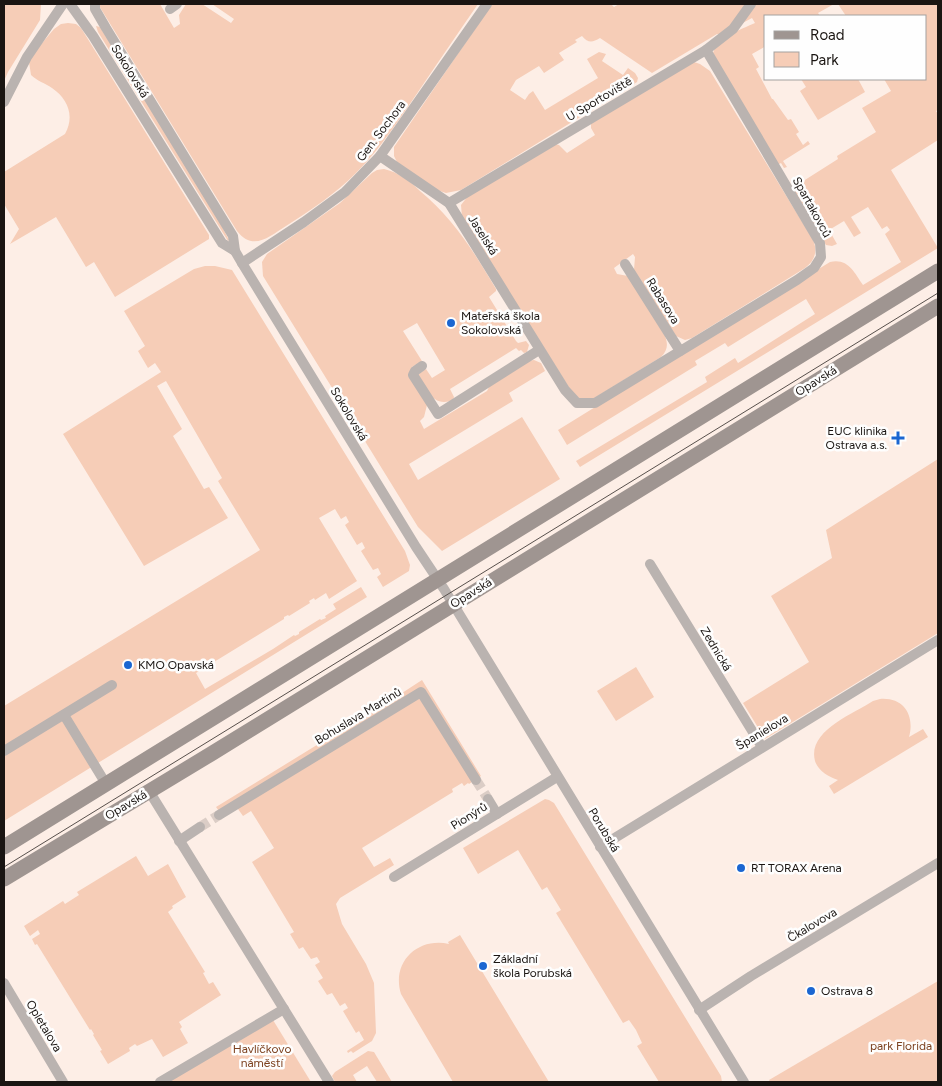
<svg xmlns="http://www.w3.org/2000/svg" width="942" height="1086" font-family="Figtree,sans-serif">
<rect width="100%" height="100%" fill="#fdeee6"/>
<!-- green -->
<g fill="#f6cdb7">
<polygon points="4,4 41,4 40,20 8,72 4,81"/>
<path d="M98,4h62l14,24 6,-4 -1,-9 7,-11h16l29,19 3,-4 -22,-15h266c-20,29 -40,58 -60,88 -19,28 -38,57 -62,81 -21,21 -45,37 -70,53 -16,10 -33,26 -49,5z"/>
<path d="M492,4h119l3,3 5,-3h215l-16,9 2,3h-54v30l-14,8 7,13 -3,2 16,30h1l15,21 3,-1 8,13 -3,2 7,11 5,-4 2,3 -27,17 4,6 -3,1 -3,-5 -4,2 -64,-112c6,-17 27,-23 42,-30l-3,-5 -32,17 -3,-1 -65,39 -52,-35c-8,5 -12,5 -18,-2l-7,4 2,2 -18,11 5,7 -20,13 -5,-7 -23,14 -6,10 15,10 4,-6 4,-3 12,19 53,-32 -11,-19 12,-7 7,2 -4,7 21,14 5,-7 7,5 3,5 -1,4 -176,108 -15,3 -9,-3 -40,-28 -3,-6v-9z"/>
<path d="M838,4h100v106l-2,1 2,3v26l-47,30 47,78 -358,219 -4,-6 131,-79 -2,-5 30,-19 3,5 77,-49 -9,-15 -78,48 -3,-4 -30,18 2,4 -130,80 -9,-15 272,-168c18,-4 24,10 33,23l38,-23 -16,-28 5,-4 -3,-4 -5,3 -14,-22 -17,10 10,16 -7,4 -10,-16 -15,9 8,14 -5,2 -6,-1 -33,-54 4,-2v-4l41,-26 -1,-3 39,-24 -14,-24 29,-17 -7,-12h42v-63h-80z"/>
<path d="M68,23l8,1 5,4 128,207v4l-94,58 -21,-35 -8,5 -30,-50 -46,27 9,-15 -15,-25v-32l61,-38c10,-18 3,-35 -13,-46 -7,-5 -15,-7 -21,-13l-2,-13 3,-7 22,-26 7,-5z"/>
<polygon points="96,26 100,27 216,215 229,240 228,241 98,32"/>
<path d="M694,62l6,2 10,7 102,167c6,11 4,22 -7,30l-113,70 -7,2 -9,-4 -42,-66 1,-13 -2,-3 -19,14 3,6 11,2 37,60c3,8 3,14 -4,21l-68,42 -14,-1 -6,-4 -111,-177 -1,-12 7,-9 87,-52 4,1 8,8 28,-18 -4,-7v-6z"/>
<polygon points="801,79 858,79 865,92 818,120 800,91 806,87"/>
<path d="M384,169c14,3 26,12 36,22 33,27 54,61 76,98v2l-7,6 27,44 2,2 8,-2 3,4 -2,7 -3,1 -3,-3 -2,1 -3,-3 -66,41 4,8 -1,3c-20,8 -27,-11 -36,-25l9,-6 6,9 13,-8 -28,-47 -14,8 19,30 -10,6 15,38 -3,12 -4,4 4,8 63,-38 4,-8 37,-22 6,-1 7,3 4,8 -36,22 4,8 -104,63 9,16 104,-63 38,62 -118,72 -24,-24 -155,-251 -1,-14 5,-8 73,-51 32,-30 5,-3z"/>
<polygon points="205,266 215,266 232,270 405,551 410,565 409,571 383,587 377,577 381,574 378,568 373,570 361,551 365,548 362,542 357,545 345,525 349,522 346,516 341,519 335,509 319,518 357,581 329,599 326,593 315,600 314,598 309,601 310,603 289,616 288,615 284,617 284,619 196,673 205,689 273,649 294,635 295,636 299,634 299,632 320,619 321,620 326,618 325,616 336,609 333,604 361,587 367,597 4,821 4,706 260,550 218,481 222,478 166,381 157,386 182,429 173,436 204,489 209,487 228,518 144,566 63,434 161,372 155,363 148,368 138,351 145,346 124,311 194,269"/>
<polygon points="938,459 938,633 765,739 743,703 809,662 771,596 832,558 826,530"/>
<polygon points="636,667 654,697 616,721 597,691"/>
<polygon points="422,680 481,776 469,784 468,783 464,786 462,783 452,789 453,792 362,848 374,867 390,858 394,865 340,898 336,904 342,924 366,964 374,983 376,1033 372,1041 353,1053 351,1051 348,1053 347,1051 364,1040 359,1031 356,1033 343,1011 348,1008 345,1003 340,1006 332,993 327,995 318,981 323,978 315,965 320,962 317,957 311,959 303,947 299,949 290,934 294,932 252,862 274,848 251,811 243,816 238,809 219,811 216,807 395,697 396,698 399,696 399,695"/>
<path d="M880,699c24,-2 35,17 29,38l14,-8 5,8 -94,57 -5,-8 9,-6c-9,-3 -20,-9 -23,-19 -8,-30 38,-47 58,-60z"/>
<polygon points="545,799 549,800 554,803 721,1076 722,1082 659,1082 637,1046 642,1043 636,1030 629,1020 623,1023 556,913 561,910 547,887 542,890 518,850 478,874 463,848"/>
<polygon points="136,856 148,876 168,864 186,897 172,906 173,908 168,912 205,972 203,973 209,984 213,982 221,995 179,1022 182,1027 180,1029 188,1043 163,1057 152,1039 137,1046 135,1044 129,1048 130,1051 108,1064 100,1051 102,1050 93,1035 94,1034 91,1029 90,1030 37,944 35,945 32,939 40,934 38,930 30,936 24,926 63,901 65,904 79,895 77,892"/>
<path d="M460,935l89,147h-96l-52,-88c-10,-32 17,-57 48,-50l-1,-2z"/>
<polygon points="938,981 938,1082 770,1082 769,1080"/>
<polygon points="273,1020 311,1082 168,1082"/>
<polygon points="368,1051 374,1052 392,1082 377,1082 367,1066 353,1075 357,1082 335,1082 332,1076 335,1072"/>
</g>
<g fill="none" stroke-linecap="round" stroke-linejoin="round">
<!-- minor-tunnel -->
<g stroke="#dbcdc6" stroke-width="10" stroke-dasharray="10 5" stroke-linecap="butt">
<polyline points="476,780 488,799"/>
<polyline points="200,827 219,815"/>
</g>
<!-- minor -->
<g stroke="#bab3b0" stroke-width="10">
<polyline points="70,4 93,36 222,243 235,251 242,263 416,547 444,589 744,1082"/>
<polyline points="95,4 95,9 106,28 233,236 235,251"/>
<polyline points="170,9 177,4"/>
<polyline points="4,102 27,57 63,4"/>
<polyline points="380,156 449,203 565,390 577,403 595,403 797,280 814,268 821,257 820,243 706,50"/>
<polyline points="449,203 706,50 733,29 751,4"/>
<polyline points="242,263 304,222 345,192 380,156 487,4"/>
<polyline points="625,264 680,351"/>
<polyline points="422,366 415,371 413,375 438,414 539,350"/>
<polyline points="650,564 762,747"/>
<polyline points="64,715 106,784"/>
<polyline points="4,751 112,685"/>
<polyline points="149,791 329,1082"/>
<polyline points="488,799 497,814"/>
<polyline points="219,815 421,692 476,780"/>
<polyline points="179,841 200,827"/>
<polyline points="600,847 938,640"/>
<polyline points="394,877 557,777"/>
<polyline points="4,983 63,1082"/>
<polyline points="699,1010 751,976 938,863"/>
<polyline points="160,1082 284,1009"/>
</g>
<!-- secondary -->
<g stroke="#9f9591" stroke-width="15">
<polyline points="4,847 938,271"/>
<polyline points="4,879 211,754 938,306"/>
</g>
<!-- tram -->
<polyline stroke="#58504c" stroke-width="1" points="4,867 938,293"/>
</g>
<!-- markers -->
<g fill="#1b66d1" stroke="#fefefe" stroke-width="2">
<circle cx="451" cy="323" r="5"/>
<path d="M895.5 430.5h5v5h5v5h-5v5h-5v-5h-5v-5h5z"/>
<circle cx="128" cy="665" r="5"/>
<circle cx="741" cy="868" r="5"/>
<circle cx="483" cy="966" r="5"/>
<circle cx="811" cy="991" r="5"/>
</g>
<g text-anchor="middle" stroke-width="5" stroke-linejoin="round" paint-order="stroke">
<!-- street labels -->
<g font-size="12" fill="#1a1512" stroke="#fefefe">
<text transform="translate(130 71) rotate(58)" y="4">Sokolovská</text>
<text transform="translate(599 99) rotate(-31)" y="4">U Sportoviště</text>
<text transform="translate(381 131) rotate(-53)" y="4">Gen. Sochora</text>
<text transform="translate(812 207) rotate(61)" y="4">Spartakovců</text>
<text transform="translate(483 235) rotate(58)" y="4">Jaselská</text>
<text transform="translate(663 301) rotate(58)" y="4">Rabasova</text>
<text transform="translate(816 381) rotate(-32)" y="4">Opavská</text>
<text transform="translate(349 414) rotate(59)" y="4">Sokolovská</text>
<text transform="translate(471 593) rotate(-32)" y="4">Opavská</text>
<text transform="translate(716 649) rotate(59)" y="4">Zednická</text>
<text transform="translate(358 716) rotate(-31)" y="4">Bohuslava Martinů</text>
<text transform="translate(762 732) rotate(-31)" y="4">Španielova</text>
<text transform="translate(126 805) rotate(-31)" y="4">Opavská</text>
<text transform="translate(469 816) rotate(-32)" y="4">Pionýrů</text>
<text transform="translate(604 830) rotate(59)" y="4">Porubská</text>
<text transform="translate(812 925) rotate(-31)" y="4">Čkalovova</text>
<text transform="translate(44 1026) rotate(59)" y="4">Opletalova</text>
</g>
<!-- poi labels -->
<g font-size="12" fill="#1a1512" stroke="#fefefe" text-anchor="start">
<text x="461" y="320">Mateřská škola<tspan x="461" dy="14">Sokolovská</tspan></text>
<text x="887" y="435" text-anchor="end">EUC klinika<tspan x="887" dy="14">Ostrava a.s.</tspan></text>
<text x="138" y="669">KMO Opavská</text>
<text x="751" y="872">RT TORAX Arena</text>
<text x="493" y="963">Základní<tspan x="493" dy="14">škola Porubská</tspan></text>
<text x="821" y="995">Ostrava 8</text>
</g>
<!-- park labels -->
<g font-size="12" fill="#7c411f" stroke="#fefefe">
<text x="901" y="1050">park Florida</text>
<text x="262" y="1053">Havlíčkovo<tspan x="262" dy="14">náměstí</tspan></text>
</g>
</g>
<!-- border -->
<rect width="942" height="1086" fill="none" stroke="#1a1512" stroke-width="10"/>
<!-- legend -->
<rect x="764" y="15" width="162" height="65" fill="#fefefe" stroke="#a3a1a0"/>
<rect x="774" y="31" width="25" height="8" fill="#9f9591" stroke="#a3a1a0"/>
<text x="810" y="40" font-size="15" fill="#1a1512">Road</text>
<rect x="774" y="52" width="25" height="15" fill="#f6cdb7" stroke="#a3a1a0"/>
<text x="810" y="65" font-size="15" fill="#1a1512">Park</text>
</svg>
